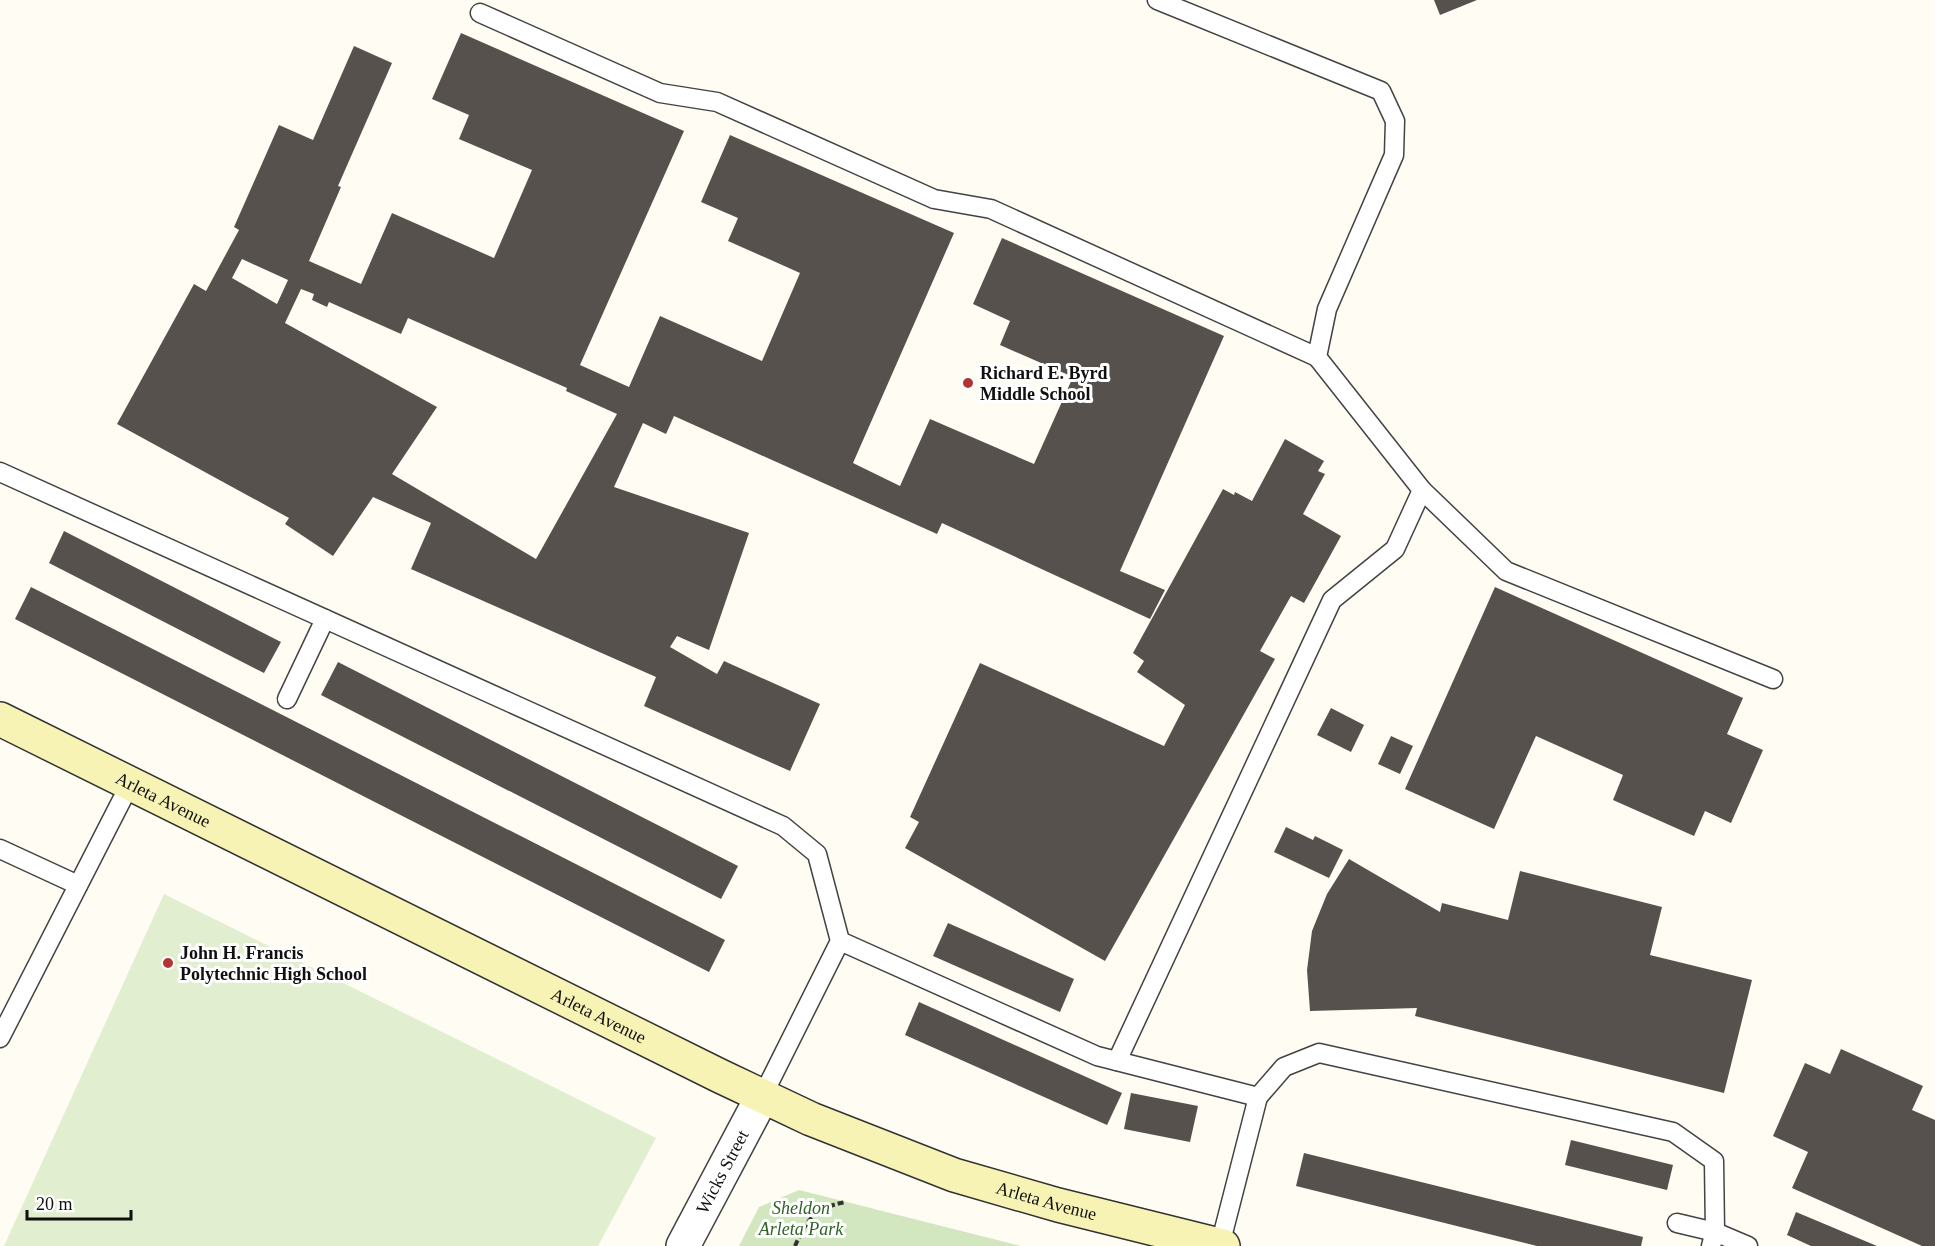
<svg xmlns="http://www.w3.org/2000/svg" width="1935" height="1246" font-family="Georgia,serif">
<rect width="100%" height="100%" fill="#fefcf3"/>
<!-- green -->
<polygon fill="#d2e6bf" points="799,1190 1021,1246 739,1246 759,1207"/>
<!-- pitch -->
<polygon fill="#e2eed0" points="164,894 656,1138 598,1246 4,1246"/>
<!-- building -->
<g fill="#57514d" fill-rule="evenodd">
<polygon points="1434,0 1477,0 1440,15"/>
<path d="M461,33l223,98 -104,234 49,22 31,-71 102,45 38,-88 -72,-32 10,-23 -37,-16 29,-67 224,98 -101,230 47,23 30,-67 104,45 39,-87 -73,-32 10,-24 -37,-17 29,-66 222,98 -104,235 45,19 -15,29 -208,-96 -5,11 -263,-118 -8,18 -23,-11 -29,64 135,46 -40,117 -32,-14 -7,11 47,27 7,-13 96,43 -30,67 -146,-65 12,-29 -245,-108 20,-46 -58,-26 -40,59 -48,-32 4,-6 -172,-94 77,-140 12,7 33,-61 -5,-3 45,-102 34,15 41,-94 38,17 -54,123 3,1 -32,74 52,23 31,-71 102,45 38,-88 -73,-31 10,-24 -37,-16zM242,259l46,21 -11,24 -45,-26zM301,289l13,5 -2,6 15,7 2,-5 72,32 7,-16 159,70 -1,3 51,23 -81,145 -144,-85 45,-67 -152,-84z"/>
<polygon points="1285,439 1324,461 1318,471 1325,474 1303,514 1341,536 1304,603 1291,596 1260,651 1275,659 1105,961 905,848 919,822 910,817 980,663 1164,746 1185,705 1137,672 1144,661 1133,653 1223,489 1234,495 1235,492 1252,501"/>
<polygon points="64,531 281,642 264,673 49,563"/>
<polygon points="31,587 725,940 709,972 15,619"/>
<polygon points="1495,587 1743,698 1727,734 1763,750 1731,823 1705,811 1694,836 1613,800 1623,775 1536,736 1494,829 1405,789"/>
<polygon points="338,662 738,866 721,899 321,695"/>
<polygon points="1331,708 1364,725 1351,752 1317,735"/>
<polygon points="1391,736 1413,746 1400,774 1378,764"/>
<polygon points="1286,827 1313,840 1315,836 1343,850 1329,878 1274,852"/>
<polygon points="1349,859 1440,912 1442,903 1508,920 1520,871 1662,907 1650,955 1752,980 1724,1093 1415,1016 1417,1008 1310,1011 1307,970 1312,931 1327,894"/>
<polygon points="948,923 1074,979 1060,1012 933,956"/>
<polygon points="919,1002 1122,1093 1107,1125 905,1035"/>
<polygon points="1841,1049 1923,1086 1912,1110 1935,1120 1935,1246 1922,1246 1792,1188 1808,1152 1773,1136 1805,1063 1830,1074"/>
<polygon points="1131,1093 1198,1106 1190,1142 1124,1129"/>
<polygon points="1571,1140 1673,1165 1667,1190 1565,1165"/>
<polygon points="1304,1153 1643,1237 1641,1246 1537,1246 1296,1186"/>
<polygon points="1796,1212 1877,1246 1811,1246 1787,1235"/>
</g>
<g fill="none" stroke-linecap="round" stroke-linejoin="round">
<defs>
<g id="service">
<polyline points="480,13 660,93 717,102 934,199 991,209 1317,357"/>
<polyline points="0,472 783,826 817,854 840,941 762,1097"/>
<polyline points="1422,490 1506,571 1773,679"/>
<polyline points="287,699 325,619"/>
<polyline points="0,849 78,885"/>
<polyline points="840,941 1097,1056 1258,1097"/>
<polyline points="0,1038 130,784"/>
<polyline points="1117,1061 1332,600 1395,549 1422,490 1317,357 1327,309 1394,155 1395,121 1381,91 1157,0"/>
<polyline points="1677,1223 1715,1232 1748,1246"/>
<polyline points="1220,1245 1258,1097 1284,1067 1319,1053 1673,1132 1714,1161 1715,1232 1711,1246"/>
</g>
<g id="minor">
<path id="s1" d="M683,1246l79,-149"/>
</g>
<g id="secondary">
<path id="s2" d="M0,719l720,357 91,43 143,56 104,30 165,41"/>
</g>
</defs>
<!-- service casing -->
<use href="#service" stroke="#434343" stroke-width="21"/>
<!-- minor casing -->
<use href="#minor" stroke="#434343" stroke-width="36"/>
<!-- secondary casing -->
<use href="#secondary" stroke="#323232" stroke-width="36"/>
<!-- path -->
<path stroke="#323232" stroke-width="4" stroke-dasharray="6 3" stroke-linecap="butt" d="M795,1246c12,-27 21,-39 51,-44"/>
<!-- service -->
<use href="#service" stroke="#fff" stroke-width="18"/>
<!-- minor -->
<use href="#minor" stroke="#fff" stroke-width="33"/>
<!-- secondary -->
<use href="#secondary" stroke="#f7f3b5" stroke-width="33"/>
</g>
<!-- markers -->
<g fill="#b33434" stroke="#fff" stroke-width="2">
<circle cx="968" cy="383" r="6"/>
<circle cx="168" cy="963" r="6"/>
</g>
<g text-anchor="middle" stroke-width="6" stroke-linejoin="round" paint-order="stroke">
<!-- poi labels -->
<g font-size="18" font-weight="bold" fill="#101010" stroke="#fff" text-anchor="start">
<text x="980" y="379">Richard E. Byrd<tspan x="980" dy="21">Middle School</tspan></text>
<text x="180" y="959">John H. Francis<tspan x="180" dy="21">Polytechnic High School</tspan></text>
</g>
<!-- street labels -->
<g font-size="18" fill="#101010" stroke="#fff">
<text dy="6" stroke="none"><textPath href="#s2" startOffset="182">Arleta Avenue</textPath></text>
<text dy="6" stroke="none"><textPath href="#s2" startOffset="668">Arleta Avenue</textPath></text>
<text dy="6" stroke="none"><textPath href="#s1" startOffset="84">Wicks Street</textPath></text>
<text dy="6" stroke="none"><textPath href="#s2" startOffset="1154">Arleta Avenue</textPath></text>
</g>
<!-- park labels -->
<g font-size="18" font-style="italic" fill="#2f6225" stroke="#fff">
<text x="801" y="1214">Sheldon<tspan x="801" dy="21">Arleta Park</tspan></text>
</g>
</g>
<!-- scale -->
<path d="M27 1210v9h104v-9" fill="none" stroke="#101010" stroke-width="3"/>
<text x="36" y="1210" font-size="18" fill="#101010" stroke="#ffffff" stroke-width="4.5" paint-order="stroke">20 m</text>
</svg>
